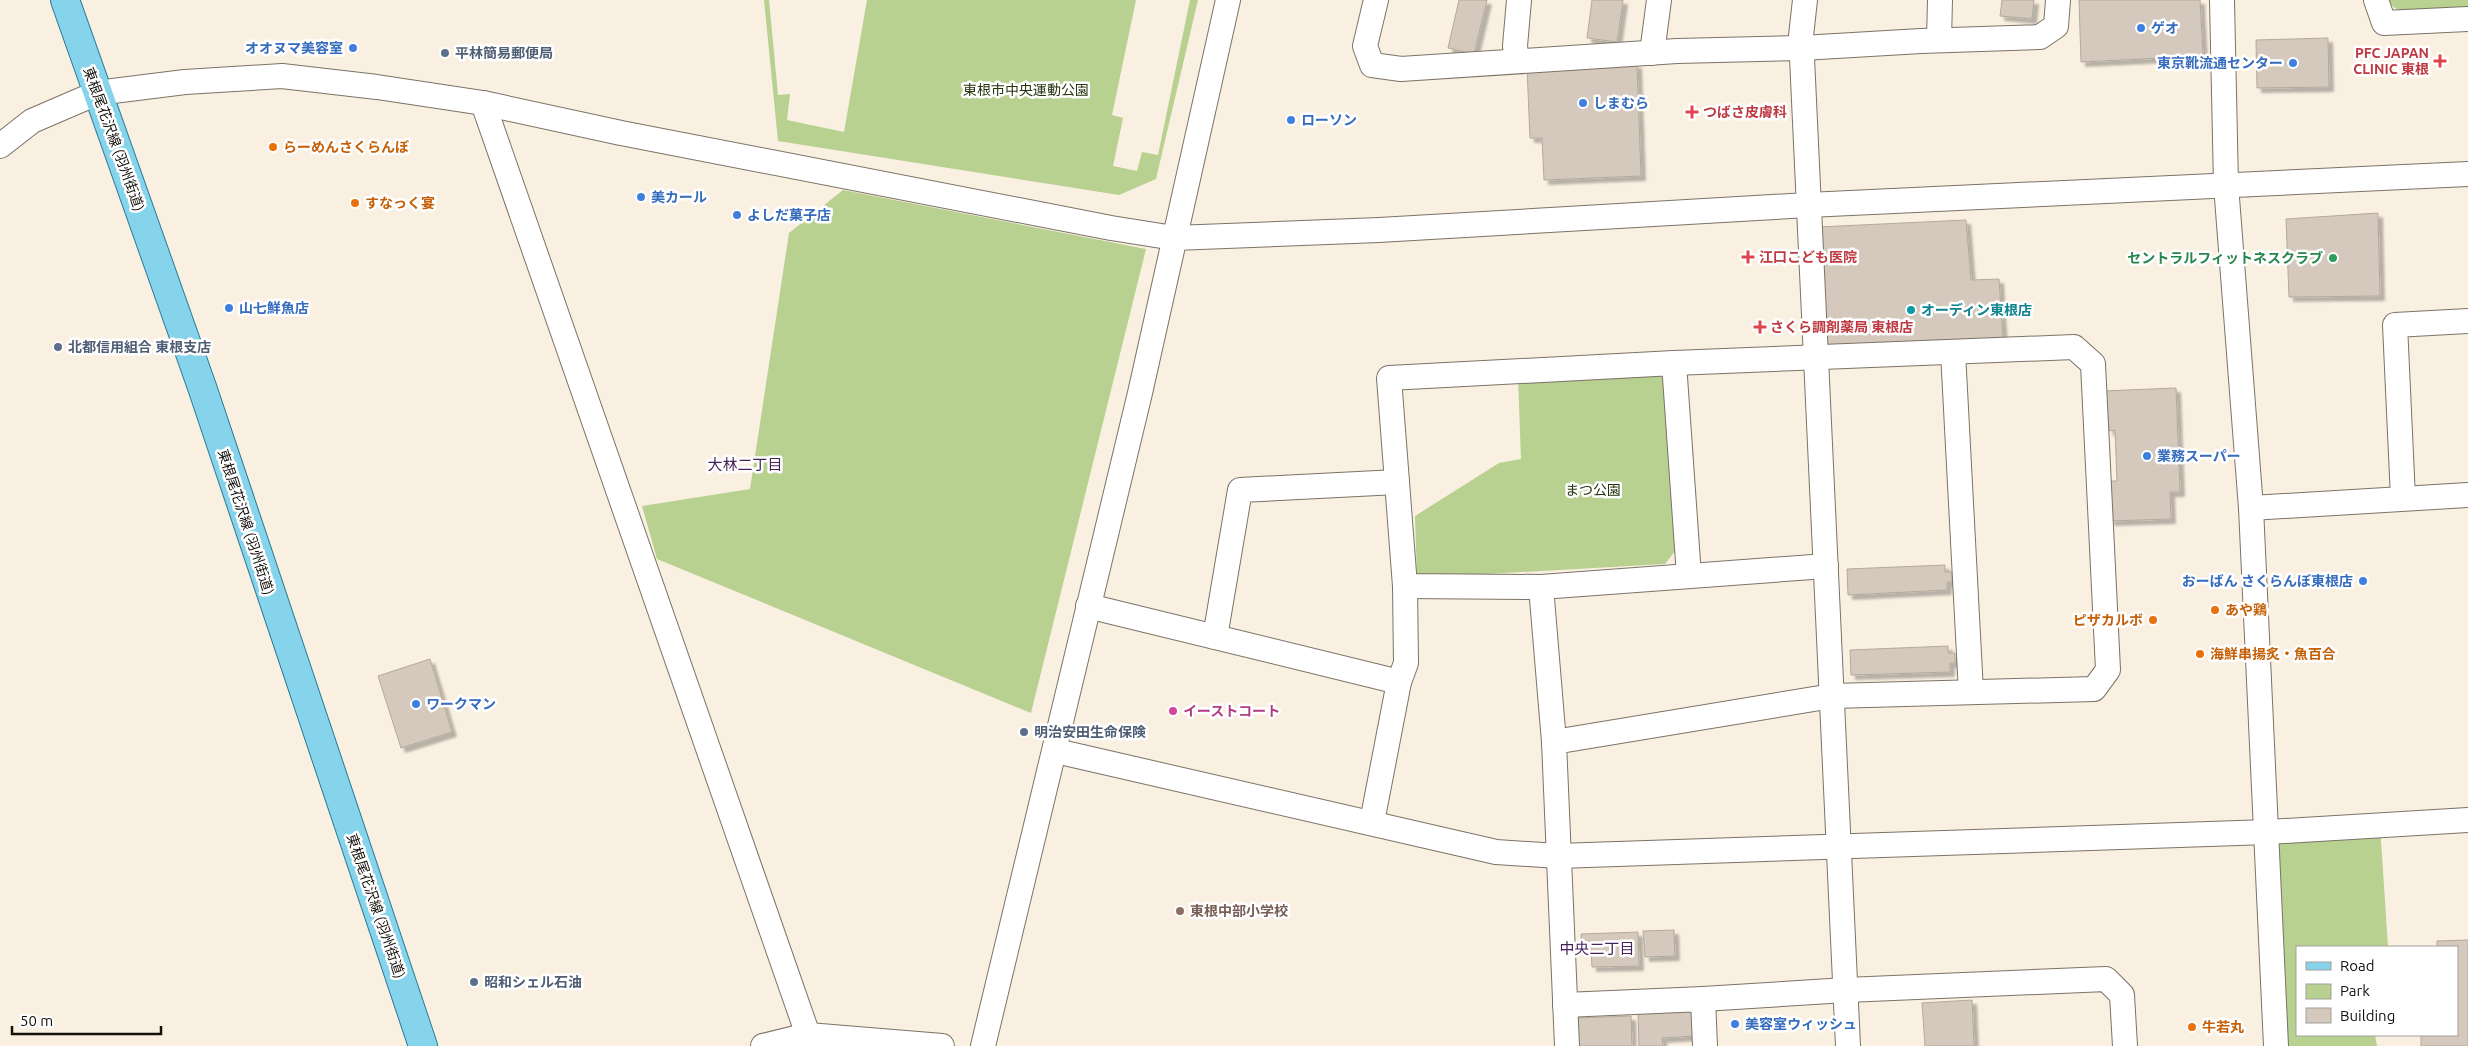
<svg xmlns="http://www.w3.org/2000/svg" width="2468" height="1046" font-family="Ubuntu,'Noto Sans JP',sans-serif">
<defs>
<filter id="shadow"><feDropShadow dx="4.5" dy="4.5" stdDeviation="1" flood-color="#0004"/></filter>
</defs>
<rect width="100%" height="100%" fill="#faf0e2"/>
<!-- green -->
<g fill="#b8d090">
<polygon points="764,0 769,0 778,95 790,94 787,120 844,132 867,0 1136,0 1112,115 1123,118 1113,166 1137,171 1142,152 1158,155 1190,0 1198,0 1156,179 1119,195 778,141"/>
<polygon points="2388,0 2468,0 2468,9 2404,14 2388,3"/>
<polygon points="843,190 1146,249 1031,713 657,559 642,506 750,489 789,233"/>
<polygon points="1664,370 1676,550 1665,564 1417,578 1415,516 1499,463 1521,459 1518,378"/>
<polygon points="2380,825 2388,947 2297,947 2297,1035 2375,1035 2377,1046 2276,1046 2268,832"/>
</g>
<!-- building -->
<g fill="#d4c9bc" stroke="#b3a99c" filter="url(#shadow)">
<polygon points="1459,0 1487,0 1474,54 1448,48"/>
<polygon points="1592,0 1623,0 1617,42 1587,38"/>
<polygon points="2002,0 2034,0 2032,19 2000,16"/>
<polygon points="2079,0 2200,0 2203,56 2081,62"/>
<polygon points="2328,38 2329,87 2257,88 2256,40"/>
<polygon points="1637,64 1641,176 1544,180 1542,138 1530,138 1527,68"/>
<polygon points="2378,213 2380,296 2289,297 2286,219"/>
<polygon points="1966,220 1971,280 1999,279 2003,340 1823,346 1818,227"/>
<polygon points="2176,388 2180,492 2170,492 2171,519 2110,521 2109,481 2117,481 2115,430 2109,431 2108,417 2104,417 2103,391"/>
<polygon points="1945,565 1945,572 1952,572 1952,582 1947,582 1947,590 1848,595 1847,569"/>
<polygon points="1948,646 1948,653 1955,653 1955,663 1950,663 1950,672 1851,675 1850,650"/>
<polygon points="430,659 452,732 401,748 378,676"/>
<polygon points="1674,930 1675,956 1645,957 1643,931"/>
<polygon points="1638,932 1639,966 1592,967 1591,948 1581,949 1581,934"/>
<polygon points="2468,940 2468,1046 2421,1046 2421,1035 2457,1035 2457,947 2437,947 2437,941"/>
<polygon points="1972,1000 1974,1046 1925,1046 1922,1003"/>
<polygon points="1693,1010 1694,1036 1662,1038 1663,1046 1639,1046 1638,1013"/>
<polygon points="1631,1016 1632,1046 1578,1046 1577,1018"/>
</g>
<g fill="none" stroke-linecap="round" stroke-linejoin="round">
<defs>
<g id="minor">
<polyline points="1376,0 1365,46 1372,65 1401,69 1677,51 1802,48 1921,41 2040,37 2056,26 2058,0"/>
<polyline points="1805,0 1801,36 1848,1046"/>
<polyline points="2222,0 2226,185 2251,508 2276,1046"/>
<polyline points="2376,0 2384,23 2468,19"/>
<polyline points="1939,40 1940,0"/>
<polyline points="1652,53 1659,0"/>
<polyline points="1517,61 1515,46 1519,0"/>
<polyline points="483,103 808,1035"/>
<polyline points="0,146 32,121 97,93 185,82 282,76 377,87 483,103 621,133 1111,228 1174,238 1379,230 1808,205 2468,174"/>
<polyline points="1953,352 1971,692"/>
<polyline points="2403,498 2395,325 2468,321"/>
<polyline points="2251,508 2468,495"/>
<polyline points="1541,587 1405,586 1389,378 1674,363 1689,576"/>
<polyline points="1088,606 1399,682 1372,822"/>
<polyline points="1215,637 1240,490 1397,482"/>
<polyline points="1399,682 1406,663 1405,586"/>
<polyline points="1554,742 1541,587 1826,566"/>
<polyline points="1056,751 1496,852 1558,856 2268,832 2468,820"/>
<polyline points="1703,999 1846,990 2106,979 2122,995 2125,1046"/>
<polyline points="1565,1005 1703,999 1705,1046"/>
<polyline points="763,1046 808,1035 942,1046"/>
<polyline points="983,1046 1140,393 1228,0"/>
<polyline points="1567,1046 1554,742 1832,696 2094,689 2108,670 2093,364 2074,347 1674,363"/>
</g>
<polyline id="major" points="65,0 202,387 423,1046"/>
</defs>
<!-- minor casing -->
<use href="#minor" stroke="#7c7266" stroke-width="26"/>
<!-- major casing -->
<use href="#major" stroke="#2a7b95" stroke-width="30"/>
<!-- minor -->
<use href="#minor" stroke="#fff" stroke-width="24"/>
<!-- major -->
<use href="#major" stroke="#86d3ec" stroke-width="28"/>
</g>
<!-- markers -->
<g fill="#3f7fe0" stroke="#fff" stroke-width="2">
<circle cx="2141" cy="28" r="5"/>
<circle cx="353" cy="48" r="5"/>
<circle cx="2293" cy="63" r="5"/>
<circle cx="1583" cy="103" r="5"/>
<circle cx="1291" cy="120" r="5"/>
<circle cx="641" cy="197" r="5"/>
<circle cx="737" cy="215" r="5"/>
<circle cx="229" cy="308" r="5"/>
<circle cx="2147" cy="456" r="5"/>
<circle cx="2363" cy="581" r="5"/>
<circle cx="416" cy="704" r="5"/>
<circle cx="1735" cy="1024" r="5"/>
</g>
<g fill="#5c6f8a" stroke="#fff" stroke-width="2">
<circle cx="445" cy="53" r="5"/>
<circle cx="58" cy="347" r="5"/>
<circle cx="1024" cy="732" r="5"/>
<circle cx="474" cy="982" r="5"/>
</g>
<g fill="#e0444e" stroke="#fff" stroke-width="2">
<path d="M2437.5 53.5h5v5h5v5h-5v5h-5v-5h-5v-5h5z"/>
<path d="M1689.5 104.5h5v5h5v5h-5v5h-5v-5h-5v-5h5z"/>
<path d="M1745.5 249.5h5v5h5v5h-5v5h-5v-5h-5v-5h5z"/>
<path d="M1757.5 319.5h5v5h5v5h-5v5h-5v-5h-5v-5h5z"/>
</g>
<g fill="#e8710a" stroke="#fff" stroke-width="2">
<circle cx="273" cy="147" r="5"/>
<circle cx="355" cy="203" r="5"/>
<circle cx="2215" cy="610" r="5"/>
<circle cx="2153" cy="620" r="5"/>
<circle cx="2200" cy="654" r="5"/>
<circle cx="2192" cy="1027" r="5"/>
</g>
<circle fill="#2e9e5b" stroke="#fff" stroke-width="2" cx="2333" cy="258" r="5"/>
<circle fill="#0f9aa8" stroke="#fff" stroke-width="2" cx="1911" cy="310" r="5"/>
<circle fill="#d1479c" stroke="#fff" stroke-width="2" cx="1173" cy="711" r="5"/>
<circle fill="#8d6e63" stroke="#fff" stroke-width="2" cx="1180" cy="911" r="5"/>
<g text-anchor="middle" stroke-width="5" stroke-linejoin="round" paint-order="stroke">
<!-- shop labels -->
<g font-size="14" font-weight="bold" fill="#366cbe" stroke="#fff" text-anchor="start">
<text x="2151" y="33">ゲオ</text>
<text x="343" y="53" text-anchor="end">オオヌマ美容室</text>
<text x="2283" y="68" text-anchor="end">東京靴流通センター</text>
<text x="1593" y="108">しまむら</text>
<text x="1301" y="125">ローソン</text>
<text x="651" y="202">美カール</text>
<text x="747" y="220">よしだ菓子店</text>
<text x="239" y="313">山七鮮魚店</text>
<text x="2157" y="461">業務スーパー</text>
<text x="2353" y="586" text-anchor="end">おーばん さくらんぼ東根店</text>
<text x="426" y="709">ワークマン</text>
<text x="1745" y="1029">美容室ウィッシュ</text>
</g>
<!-- service labels -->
<g font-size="14" font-weight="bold" fill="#4e5e75" stroke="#fff" text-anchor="start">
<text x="455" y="58">平林簡易郵便局</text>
<text x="68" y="352">北都信用組合 東根支店</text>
<text x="1034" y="737">明治安田生命保険</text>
<text x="484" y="987">昭和シェル石油</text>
</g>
<!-- health labels -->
<g font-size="14" font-weight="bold" fill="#be3a42" stroke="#fff" text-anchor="start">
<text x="2429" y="58" text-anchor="end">PFC JAPAN<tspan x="2429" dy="16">CLINIC 東根</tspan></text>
<text x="1703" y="117">つばさ皮膚科</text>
<text x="1759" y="262">江口こども医院</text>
<text x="1770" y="332">さくら調剤薬局 東根店</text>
</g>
<!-- park labels -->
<g font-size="14" fill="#283310" stroke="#fff">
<text x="1026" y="95">東根市中央運動公園</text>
<text x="1593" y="495">まつ公園</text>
</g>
<!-- street labels -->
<g font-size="14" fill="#14100b" stroke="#fff">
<text transform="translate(114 139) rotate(70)" y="5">東根尾花沢線 (羽州街道)</text>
<text transform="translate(246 522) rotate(72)" y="5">東根尾花沢線 (羽州街道)</text>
<text transform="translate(376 906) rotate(71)" y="5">東根尾花沢線 (羽州街道)</text>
</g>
<!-- food labels -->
<g font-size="14" font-weight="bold" fill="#c56008" stroke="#fff" text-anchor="start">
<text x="283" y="152">らーめんさくらんぼ</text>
<text x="365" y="208">すなっく宴</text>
<text x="2225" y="615">あや鶏</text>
<text x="2143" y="625" text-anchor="end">ピザカルボ</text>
<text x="2210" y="659">海鮮串揚炙・魚百合</text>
<text x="2202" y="1032">牛若丸</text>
</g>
<!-- leisure labels -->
<g font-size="14" font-weight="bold" fill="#27864d" stroke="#fff" text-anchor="end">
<text x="2323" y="263">セントラルフィットネスクラブ</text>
</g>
<!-- culture labels -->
<g font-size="14" font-weight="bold" fill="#0d838f" stroke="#fff" text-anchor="start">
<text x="1921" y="315">オーディン東根店</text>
</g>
<!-- hotel labels -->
<g font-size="14" font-weight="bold" fill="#b23c85" stroke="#fff" text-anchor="start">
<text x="1183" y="716">イーストコート</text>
</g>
<!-- education labels -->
<g font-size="14" font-weight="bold" fill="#785e54" stroke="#fff" text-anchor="start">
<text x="1190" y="916">東根中部小学校</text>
</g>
<!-- neighbourhood labels -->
<g font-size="15" fill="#45235a" stroke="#fff">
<text x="745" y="470">大林二丁目</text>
<text x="1597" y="954">中央二丁目</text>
</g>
</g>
<!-- legend -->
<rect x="2296" y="946" width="162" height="90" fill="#ffffff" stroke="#a19f9d"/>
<rect x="2306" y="962" width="25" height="8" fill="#86d3ec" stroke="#a19f9d"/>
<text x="2340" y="971" font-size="15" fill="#14100b">Road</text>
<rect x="2306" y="984" width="25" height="15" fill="#b8d090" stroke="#a19f9d"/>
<text x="2340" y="996" font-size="15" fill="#14100b">Park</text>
<rect x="2306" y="1008" width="25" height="15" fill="#d4c9bc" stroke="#a19f9d"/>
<text x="2340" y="1021" font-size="15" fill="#14100b">Building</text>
<!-- scale -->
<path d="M12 1026v8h149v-8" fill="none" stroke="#14100b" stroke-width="2.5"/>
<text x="20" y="1026" font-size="15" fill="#14100b" stroke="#ffffff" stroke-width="4" paint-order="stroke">50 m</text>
</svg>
